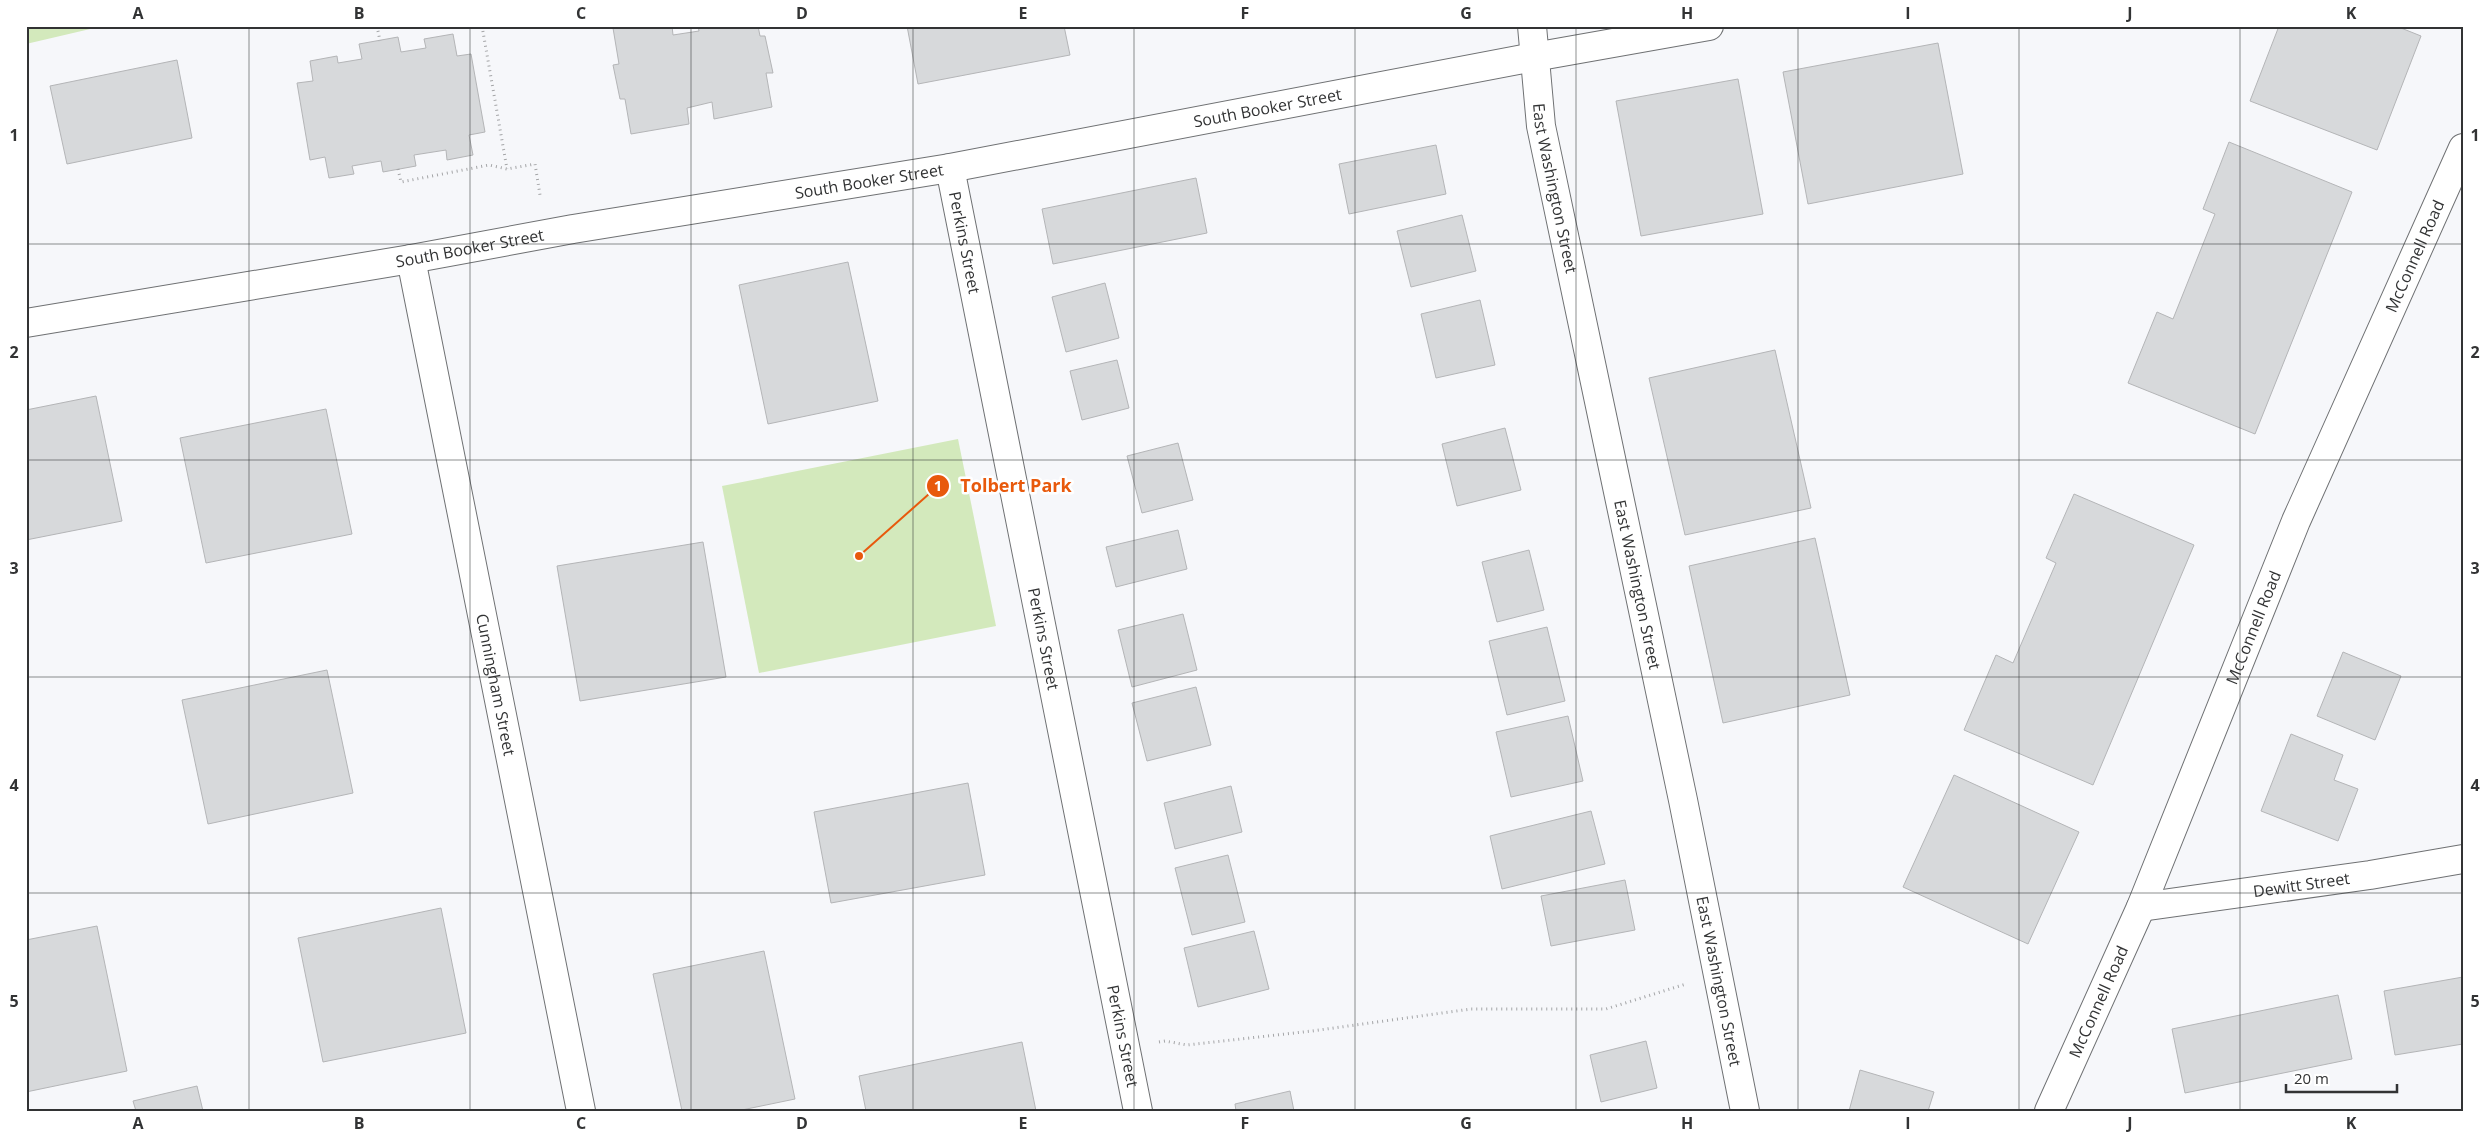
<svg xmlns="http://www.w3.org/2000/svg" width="2489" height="1137" font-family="'Open Sans',sans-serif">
<rect width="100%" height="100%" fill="#f6f7fa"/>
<!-- green -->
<g fill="#d3e9bc">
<polygon points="26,26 103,26 26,44"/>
<polygon points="958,439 996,626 759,673 722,486"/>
</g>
<!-- building -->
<g fill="#d7d9db" stroke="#b4b5b7">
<polygon points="627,26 672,26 673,35 699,31 698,26 758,26 760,36 765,36 773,73 766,73 772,107 714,119 712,102 687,108 689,124 631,134 625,99 620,99 613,65 619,64 613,28"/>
<polygon points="907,26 1064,26 1070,55 918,84"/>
<polygon points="2279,26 2396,26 2421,36 2377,150 2250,101"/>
<polygon points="453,34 457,56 471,54 485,132 469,135 473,155 447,160 446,150 414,155 416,166 383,172 381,161 352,166 354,174 329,178 325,157 310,160 297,83 313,81 310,61 337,56 338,63 362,59 359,44 398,37 401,52 426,48 424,39"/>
<polygon points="1938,43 1963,174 1808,204 1783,72"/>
<polygon points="177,60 192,138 67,164 50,86"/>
<polygon points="1738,79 1763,214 1641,236 1616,101"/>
<polygon points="2229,142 2352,192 2255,434 2128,383 2157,312 2173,319 2215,214 2203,209"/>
<polygon points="1436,145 1446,194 1349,214 1339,164"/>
<polygon points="1196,178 1207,233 1053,264 1042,209"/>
<polygon points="1462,215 1476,271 1411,287 1397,231"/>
<polygon points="848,262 878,401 768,424 739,285"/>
<polygon points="1105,283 1119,338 1066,352 1052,297"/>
<polygon points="1480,300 1495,365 1436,378 1421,314"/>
<polygon points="1775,350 1811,508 1685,535 1649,378"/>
<polygon points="1117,360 1129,408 1082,420 1070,371"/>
<polygon points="96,396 122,521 26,540 26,410"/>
<polygon points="326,409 352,534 206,563 180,438"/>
<polygon points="1505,428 1521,490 1457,506 1442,444"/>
<polygon points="1178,443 1193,500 1142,513 1127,456"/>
<polygon points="2074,494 2194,545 2093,785 1964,730 1996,655 2013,663 2056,563 2046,558"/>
<polygon points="1178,530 1187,569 1116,587 1106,547"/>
<polygon points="1815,538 1850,695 1723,723 1689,566"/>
<polygon points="703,542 726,677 580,701 557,566"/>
<polygon points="1529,550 1544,610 1497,622 1482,562"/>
<polygon points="1183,614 1197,670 1132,687 1118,630"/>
<polygon points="1547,627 1565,701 1507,715 1489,641"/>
<polygon points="2343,652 2401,676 2375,740 2317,716"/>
<polygon points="327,670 353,793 208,824 182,700"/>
<polygon points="1196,687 1211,745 1147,761 1132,703"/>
<polygon points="1568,716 1583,781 1511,797 1496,732"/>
<polygon points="2291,734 2343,755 2334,780 2358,789 2338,841 2261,811"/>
<polygon points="1954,775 2079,832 2028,944 1903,887"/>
<polygon points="968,783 985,875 831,903 814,812"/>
<polygon points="1231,786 1242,832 1175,849 1164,803"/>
<polygon points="1591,811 1605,864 1502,889 1490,836"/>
<polygon points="1228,855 1245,922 1192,935 1175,868"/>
<polygon points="1625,880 1635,930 1551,946 1541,896"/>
<polygon points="441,908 466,1033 323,1062 298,938"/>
<polygon points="97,926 127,1071 26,1092 26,940"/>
<polygon points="1254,931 1269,989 1198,1007 1184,948"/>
<polygon points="764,951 795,1099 737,1111 682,1111 653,974"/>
<polygon points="2463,977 2463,1044 2395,1055 2384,991"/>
<polygon points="2338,995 2352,1059 2185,1093 2172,1029"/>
<polygon points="1646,1041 1657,1088 1601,1102 1590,1055"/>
<polygon points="1022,1042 1036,1111 866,1111 859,1076"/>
<polygon points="1860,1070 1934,1092 1928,1111 1849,1111"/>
<polygon points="197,1086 203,1111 136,1111 133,1101"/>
<polygon points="1290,1091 1294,1111 1236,1111 1235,1104"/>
</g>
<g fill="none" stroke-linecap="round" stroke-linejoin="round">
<defs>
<g id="street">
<path id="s1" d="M1532,26l9,100 142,674 62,311"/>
<path id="s2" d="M950,168l188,943"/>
<path id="s3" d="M411,259l170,852"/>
<path id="s4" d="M26,323l385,-64 162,-30 377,-61 584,-111 175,-31"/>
<path id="s5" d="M2141,907l229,-32 93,-16"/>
</g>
<g id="secondary">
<path id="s6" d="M2049,1111l92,-204 155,-386 167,-373"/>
</g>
</defs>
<!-- street casing -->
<use href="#street" stroke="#6f7173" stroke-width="30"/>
<!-- secondary casing -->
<use href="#secondary" stroke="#6f7173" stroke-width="30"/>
<!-- path -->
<g stroke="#a4a5a7" stroke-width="3" stroke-dasharray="1 4" stroke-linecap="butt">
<polyline points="377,26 380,41"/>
<polyline points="482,26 507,169"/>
<polyline points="398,169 401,182 489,165 507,169 535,164 540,195"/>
<polyline points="1159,1042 1165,1041 1187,1045 1312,1031 1471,1009 1606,1009 1686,984"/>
</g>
<!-- street -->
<use href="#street" stroke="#fff" stroke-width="28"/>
<!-- secondary -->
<use href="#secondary" stroke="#fff" stroke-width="28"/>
</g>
<!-- grid -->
<path fill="none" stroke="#323334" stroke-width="1" stroke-opacity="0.55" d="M249,26v1085M470,26v1085M691,26v1085M913,26v1085M1134,26v1085M1355,26v1085M1576,26v1085M1798,26v1085M2019,26v1085M2240,26v1085M26,244h2437M26,460h2437M26,677h2437M26,893h2437"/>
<g text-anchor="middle" stroke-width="5" stroke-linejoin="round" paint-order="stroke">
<!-- street labels -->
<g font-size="16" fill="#323334" stroke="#fff">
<text dy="6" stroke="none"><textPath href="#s4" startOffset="1260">South Booker Street</textPath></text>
<text dy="6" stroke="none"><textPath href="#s4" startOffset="855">South Booker Street</textPath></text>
<text dy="6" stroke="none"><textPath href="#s1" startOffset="164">East Washington Street</textPath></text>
<text dy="6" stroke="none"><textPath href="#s2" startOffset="76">Perkins Street</textPath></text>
<text dy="6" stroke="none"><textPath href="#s4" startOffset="450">South Booker Street</textPath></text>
<text dy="6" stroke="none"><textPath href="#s6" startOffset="930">McConnell Road</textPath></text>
<text dy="6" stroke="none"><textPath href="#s1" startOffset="569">East Washington Street</textPath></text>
<text dy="6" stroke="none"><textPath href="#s6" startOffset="525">McConnell Road</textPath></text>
<text dy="6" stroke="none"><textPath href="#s2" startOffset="480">Perkins Street</textPath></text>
<text dy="6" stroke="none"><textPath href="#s3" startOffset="434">Cunningham Street</textPath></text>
<text dy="6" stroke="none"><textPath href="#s5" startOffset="162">Dewitt Street</textPath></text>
<text dy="6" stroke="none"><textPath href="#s1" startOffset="974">East Washington Street</textPath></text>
<text dy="6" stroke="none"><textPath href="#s6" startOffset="120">McConnell Road</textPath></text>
<text dy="6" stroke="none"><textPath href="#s2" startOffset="885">Perkins Street</textPath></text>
</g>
</g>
<!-- callouts -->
<path fill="none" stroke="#e8590c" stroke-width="2" d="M859 556L938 486"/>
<g fill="#e8590c" stroke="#fff" stroke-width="2">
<circle cx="859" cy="556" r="5"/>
<circle cx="938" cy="486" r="12"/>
</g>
<g font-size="15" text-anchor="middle" font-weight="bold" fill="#fff">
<text x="938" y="491">1</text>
</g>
<g font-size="18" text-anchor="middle" font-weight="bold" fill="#e8590c" stroke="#fff" stroke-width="5" stroke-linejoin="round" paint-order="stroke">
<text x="1016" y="492">Tolbert Park</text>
</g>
<!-- border -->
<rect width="2489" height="1137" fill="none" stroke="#ffffff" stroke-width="55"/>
<!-- scale -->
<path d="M2286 1084v8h111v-8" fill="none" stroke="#323334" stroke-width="2.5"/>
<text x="2294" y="1084" font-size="15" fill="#323334" stroke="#ffffff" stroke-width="4" paint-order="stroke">20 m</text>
<rect x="28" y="28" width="2434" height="1082" fill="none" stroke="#323334" stroke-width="2"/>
<g font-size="16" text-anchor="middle" font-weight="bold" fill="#323334">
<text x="138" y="19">A</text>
<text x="359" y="19">B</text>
<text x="581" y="19">C</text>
<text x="802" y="19">D</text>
<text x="1023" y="19">E</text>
<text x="1245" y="19">F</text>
<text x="1466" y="19">G</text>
<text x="1687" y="19">H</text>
<text x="1908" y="19">I</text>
<text x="2130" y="19">J</text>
<text x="2351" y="19">K</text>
<text x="14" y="141">1</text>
<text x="2475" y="141">1</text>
<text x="14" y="358">2</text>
<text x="2475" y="358">2</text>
<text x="14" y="574">3</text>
<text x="2475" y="574">3</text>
<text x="14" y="791">4</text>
<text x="2475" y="791">4</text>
<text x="14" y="1007">5</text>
<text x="2475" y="1007">5</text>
<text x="138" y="1129">A</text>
<text x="359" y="1129">B</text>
<text x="581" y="1129">C</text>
<text x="802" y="1129">D</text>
<text x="1023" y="1129">E</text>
<text x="1245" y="1129">F</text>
<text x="1466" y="1129">G</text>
<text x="1687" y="1129">H</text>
<text x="1908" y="1129">I</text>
<text x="2130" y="1129">J</text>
<text x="2351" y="1129">K</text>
</g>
</svg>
